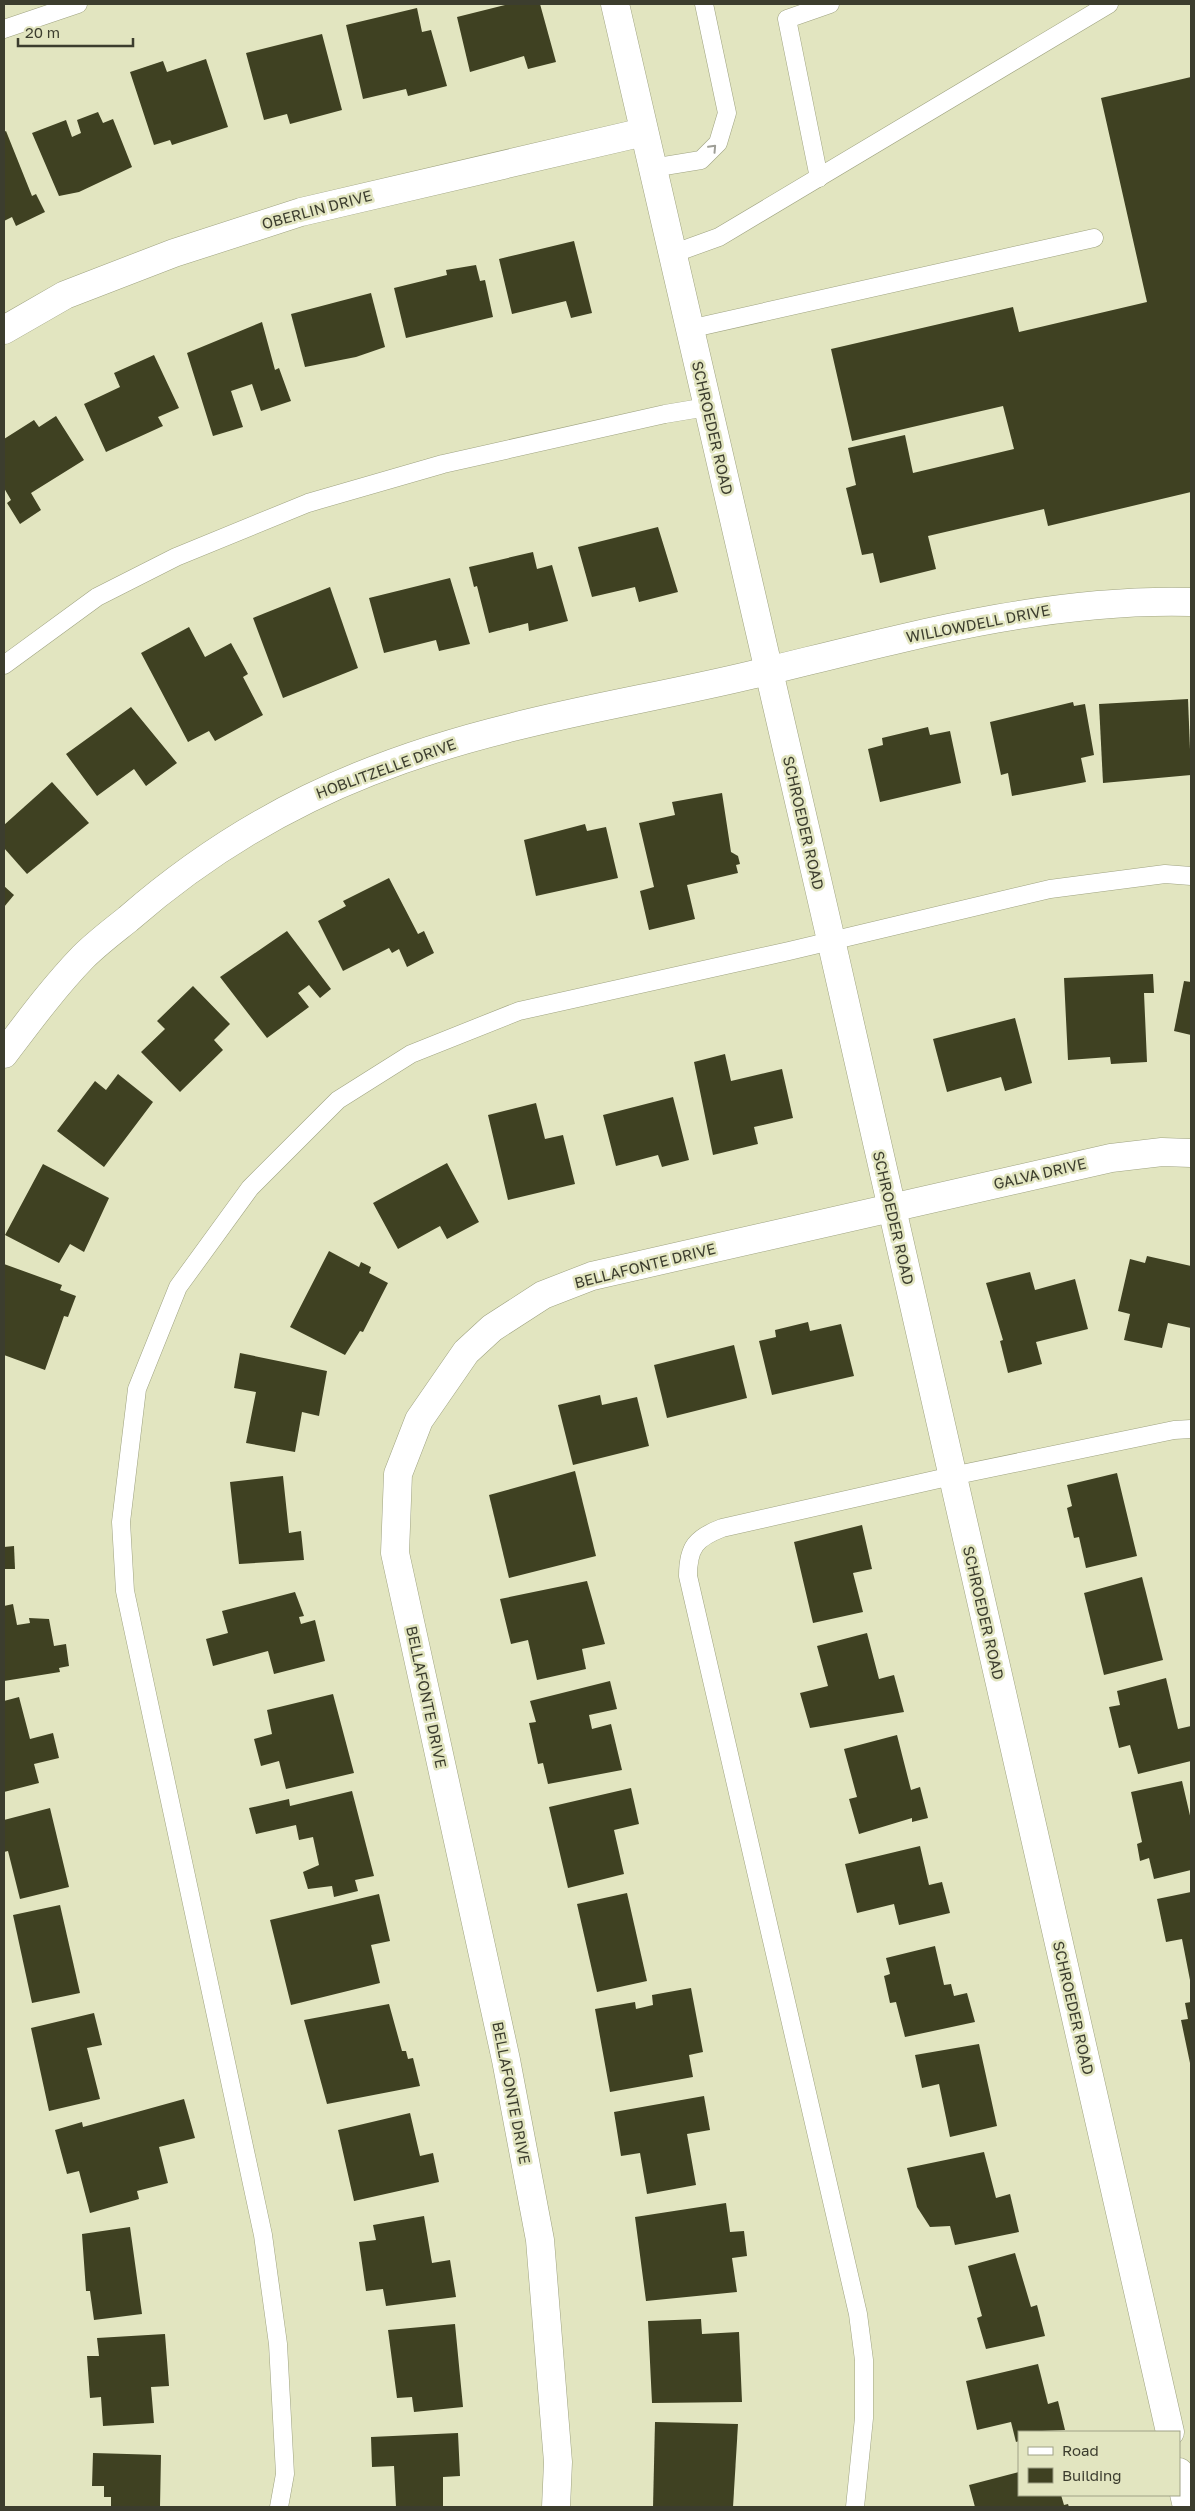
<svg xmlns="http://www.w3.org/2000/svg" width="1195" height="2511" font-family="'Golos Text',sans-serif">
<rect width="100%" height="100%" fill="#e2e5c0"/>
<!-- building -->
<g fill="#3f4122">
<polygon points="509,4 540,4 556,62 528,69 524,56 470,72 457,17"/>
<polygon points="417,8 422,32 431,30 447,86 408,96 406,89 363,99 346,25"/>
<polygon points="322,34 342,110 290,124 287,114 264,120 246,53"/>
<polygon points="206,59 228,127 172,145 170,140 154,145 130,72 163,61 167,72"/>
<polygon points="1191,77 1191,492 1048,526 1044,509 928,536 936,569 880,583 873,553 862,555 846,488 856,485 848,448 905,435 913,473 1014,449 1003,406 852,441 831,349 1013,307 1019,332 1147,302 1101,98"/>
<polygon points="98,112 103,123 113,119 132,167 79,192 59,196 32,133 66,120 72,137 81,133 77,120"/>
<polygon points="6,131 32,196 36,194 45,212 16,226 12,217 4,221 4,132"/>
<polygon points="574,241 592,313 571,318 566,301 512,314 499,259"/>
<polygon points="476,265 480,281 485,280 493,317 406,338 394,288 447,275 446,270"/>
<polygon points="371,293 385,347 356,357 305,367 291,314"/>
<polygon points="262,322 275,370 279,368 291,401 261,411 252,384 231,391 243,427 213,436 187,353"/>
<polygon points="154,355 179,408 158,417 163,426 106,452 84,404 120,387 114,373"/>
<polygon points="56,416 84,460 31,493 41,510 20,524 7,503 11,500 4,488 4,439 34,420 39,427"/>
<polygon points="658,527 678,592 639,602 635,587 592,597 578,547"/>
<polygon points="533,552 537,569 552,565 568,621 529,631 528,623 489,633 477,586 474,587 469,567"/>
<polygon points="450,578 470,644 439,651 436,640 384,653 369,598"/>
<polygon points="330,587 358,668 283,698 253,618"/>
<polygon points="189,627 205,657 231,643 248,674 243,677 263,715 215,741 209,731 188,742 141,653"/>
<polygon points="1188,699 1191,775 1103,783 1099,704"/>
<polygon points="1073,702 1074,706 1085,704 1094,755 1081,758 1086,782 1012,796 1008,773 1001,775 990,722"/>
<polygon points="131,707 177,763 146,786 134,769 97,796 66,754"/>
<polygon points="928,727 930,735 950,731 961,783 880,802 868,749 883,745 882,738"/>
<polygon points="52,782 89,823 27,874 4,848 4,825"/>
<polygon points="722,793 731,852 738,856 740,864 736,865 738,873 687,885 695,919 649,930 640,891 654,887 639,823 675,815 672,802"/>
<polygon points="585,824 587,831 606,827 618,878 536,896 524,840"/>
<polygon points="389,878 418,934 424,931 434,953 407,967 399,949 392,953 389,948 343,971 318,921 346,906 343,901"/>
<polygon points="4,886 14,895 4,907"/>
<polygon points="287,931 331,989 320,998 309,985 298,993 309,1007 267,1038 220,977"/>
<polygon points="1153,974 1154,993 1144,993 1147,1062 1111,1064 1110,1057 1068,1060 1064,978"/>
<polygon points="1184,981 1191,982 1191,1035 1174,1031"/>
<polygon points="193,986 230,1024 214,1040 223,1050 180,1092 141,1052 165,1029 157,1021"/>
<polygon points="1015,1018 1032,1083 1005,1091 1001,1077 947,1092 933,1039"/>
<polygon points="725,1054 731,1081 782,1069 793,1118 754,1127 758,1144 713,1155 694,1062"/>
<polygon points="118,1074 153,1102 104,1167 57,1131 95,1081 106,1090"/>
<polygon points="673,1097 689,1160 662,1167 658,1155 616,1166 603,1115"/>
<polygon points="536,1103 545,1139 563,1135 575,1184 508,1200 488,1115"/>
<polygon points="447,1163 479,1222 447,1239 440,1226 398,1249 373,1203"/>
<polygon points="43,1164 109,1198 84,1252 70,1244 59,1263 5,1235"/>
<polygon points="329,1251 359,1267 361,1262 371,1267 369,1273 388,1283 363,1332 360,1331 345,1355 290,1327"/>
<polygon points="1147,1256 1191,1266 1191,1328 1168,1323 1162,1348 1124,1340 1130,1314 1118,1311 1130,1259 1145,1263"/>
<polygon points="4,1264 62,1285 60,1290 76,1296 68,1317 64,1316 45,1370 4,1355"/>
<polygon points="1030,1272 1035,1290 1075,1279 1088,1329 1036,1342 1042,1364 1008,1373 1000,1341 1003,1340 986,1283"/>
<polygon points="808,1322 810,1331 841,1324 854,1376 772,1395 759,1341 776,1337 775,1330"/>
<polygon points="734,1345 747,1398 667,1418 654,1365"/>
<polygon points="240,1353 327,1371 319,1416 302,1412 295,1452 246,1443 256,1392 234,1388"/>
<polygon points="600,1395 602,1405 637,1397 649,1446 573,1465 558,1405"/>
<polygon points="575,1471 596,1556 509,1578 489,1495"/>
<polygon points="1117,1473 1137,1556 1086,1568 1079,1537 1074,1538 1067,1508 1072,1506 1067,1485"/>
<polygon points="283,1476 289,1533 301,1531 304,1560 239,1564 230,1482"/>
<polygon points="862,1525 872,1569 853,1573 863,1612 813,1623 794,1542"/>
<polygon points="14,1546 15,1569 4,1569 4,1547"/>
<polygon points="1142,1577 1163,1660 1104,1675 1084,1593"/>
<polygon points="587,1581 605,1644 582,1649 586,1669 537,1680 528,1640 511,1644 500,1599"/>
<polygon points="295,1592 304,1616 299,1617 301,1624 315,1620 325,1661 274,1674 268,1651 213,1666 206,1639 228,1633 222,1611"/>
<polygon points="13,1604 17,1625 30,1623 29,1618 49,1619 54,1646 66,1644 69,1666 59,1668 60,1672 4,1681 4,1606"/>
<polygon points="867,1633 879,1679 894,1675 904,1712 810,1728 800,1693 828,1686 817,1646"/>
<polygon points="1166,1678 1178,1729 1191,1726 1191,1761 1138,1774 1130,1745 1119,1748 1109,1707 1120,1705 1117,1691"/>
<polygon points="610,1681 617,1709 589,1715 592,1729 611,1724 622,1770 548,1784 543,1763 538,1764 529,1723 536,1722 530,1701"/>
<polygon points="333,1694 354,1773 286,1789 279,1761 261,1766 254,1739 272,1734 267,1710"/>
<polygon points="19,1697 30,1739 53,1733 59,1758 34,1764 39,1783 4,1792 4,1701"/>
<polygon points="897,1735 911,1790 920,1787 928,1818 912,1822 912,1818 859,1834 849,1799 857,1797 844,1749"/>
<polygon points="1182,1781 1191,1820 1191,1870 1154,1879 1149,1858 1140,1861 1137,1844 1142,1842 1131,1792"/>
<polygon points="631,1788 639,1824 614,1830 624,1874 568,1888 549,1807"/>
<polygon points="352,1791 374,1876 355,1880 358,1891 334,1897 332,1886 308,1889 303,1872 319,1865 313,1837 299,1840 296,1825 256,1834 249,1808 289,1799 290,1806"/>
<polygon points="50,1808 69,1887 20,1899 8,1851 4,1852 4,1820"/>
<polygon points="920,1846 929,1885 942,1882 950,1913 899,1925 894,1904 857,1913 845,1864"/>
<polygon points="1191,1892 1191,1980 1190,1980 1182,1939 1166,1942 1157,1899"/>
<polygon points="627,1893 647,1981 597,1992 577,1904"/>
<polygon points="379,1894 390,1941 371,1945 380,1983 291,2005 270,1920"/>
<polygon points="60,1905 80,1993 32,2003 13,1915"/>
<polygon points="935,1946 944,1985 951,1984 954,1996 967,1993 975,2022 905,2037 896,2002 890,2003 884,1976 890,1974 886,1958"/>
<polygon points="691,1988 703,2052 689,2055 693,2077 610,2092 595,2009 635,2002 636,2009 653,2005 652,1995"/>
<polygon points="1191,2002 1191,2063 1190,2063 1181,2020 1188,2019 1185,2003"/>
<polygon points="389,2004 402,2051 406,2051 408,2059 413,2058 420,2086 327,2104 304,2020"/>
<polygon points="94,2013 102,2045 87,2048 100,2099 49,2111 31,2028"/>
<polygon points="979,2044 997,2126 950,2137 939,2084 922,2088 915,2055"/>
<polygon points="704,2096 710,2130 687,2134 696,2185 647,2194 640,2153 621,2156 614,2112"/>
<polygon points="184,2099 195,2138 159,2147 168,2183 137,2191 139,2199 90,2213 79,2171 67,2174 55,2130 82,2122 83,2127"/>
<polygon points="410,2113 420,2156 433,2153 439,2182 354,2201 338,2130"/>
<polygon points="984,2152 996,2198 1010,2194 1019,2232 955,2245 950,2226 930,2227 917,2207 907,2168"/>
<polygon points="726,2203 730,2232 744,2231 747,2256 732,2258 737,2292 646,2301 635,2217"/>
<polygon points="424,2216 432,2263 450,2260 456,2297 386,2306 383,2289 366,2291 359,2242 376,2240 373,2225"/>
<polygon points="130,2227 142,2314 94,2320 90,2291 86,2291 82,2234"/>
<polygon points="1015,2253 1031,2307 1037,2305 1045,2336 986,2349 977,2318 982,2316 968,2266"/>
<polygon points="701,2319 702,2334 739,2332 742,2402 652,2403 648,2321"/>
<polygon points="455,2324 463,2407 414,2412 412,2397 397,2398 388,2330"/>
<polygon points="165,2334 169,2386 151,2387 154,2423 103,2426 101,2397 90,2398 87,2356 99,2356 97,2338"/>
<polygon points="1038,2364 1048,2404 1058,2401 1065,2430 1019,2432 1019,2441 1016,2442 1011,2422 977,2430 966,2381"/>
<polygon points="655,2422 738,2424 733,2507 653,2507"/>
<polygon points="458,2433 460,2476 443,2477 443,2507 396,2507 394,2466 372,2467 371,2437"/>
<polygon points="93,2453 161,2455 160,2507 111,2507 111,2497 104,2497 104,2486 92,2486"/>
<polygon points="1019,2472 1019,2495 1061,2495 1064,2505 1068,2504 1069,2507 975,2507 969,2485"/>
</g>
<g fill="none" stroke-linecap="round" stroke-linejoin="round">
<defs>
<g id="service">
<polyline points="4,29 78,4"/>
<polyline points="652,168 701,160 718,143 727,113 704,4"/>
<polyline points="819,178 787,19 830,4"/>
<polyline points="672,254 719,237 1109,4"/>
<polyline points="689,329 1094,238"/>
<polyline points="4,665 97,597 176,557 308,503 443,464 665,414 707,407"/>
<polyline points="279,2507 285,2474 278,2344 263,2235 125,1591 121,1522 137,1389 178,1287 250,1188 338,1100 411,1054 519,1011 789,951 1050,889 1165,874 1191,876"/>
<path d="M855,2507l9,-89v-58l-6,-46 -170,-738c0,-29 8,-38 34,-48l230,-52 222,-46 17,-1"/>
</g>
<g id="minor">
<polyline points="4,330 65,295 174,253 301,212 644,132"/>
<path d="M4,1054c25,-33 50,-67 79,-97 14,-14 30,-26 45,-38 116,-101 237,-156 385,-192 79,-20 159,-33 238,-52 145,-35 290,-77 440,-73"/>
<polyline points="556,2507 558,2462 540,2240 506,2060 395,1553 398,1474 419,1420 466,1352 492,1328 543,1295 592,1276 1111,1158 1162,1152 1191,1153"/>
</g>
<g id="tertiary">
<polyline points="615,4 831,940 1170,2432"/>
<polyline points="1179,2472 1187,2507"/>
</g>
</defs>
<!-- service casing -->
<use href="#service" stroke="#9fa380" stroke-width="19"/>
<!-- minor casing -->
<use href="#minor" stroke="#9fa380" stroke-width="29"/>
<!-- tertiary casing -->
<use href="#tertiary" stroke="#9fa380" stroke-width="29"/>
<!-- service -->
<use href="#service" stroke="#fff" stroke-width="18"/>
<!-- minor -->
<use href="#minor" stroke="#fff" stroke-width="28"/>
<!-- tertiary -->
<use href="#tertiary" stroke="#fff" stroke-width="28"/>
</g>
<!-- one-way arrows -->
<defs><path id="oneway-chevron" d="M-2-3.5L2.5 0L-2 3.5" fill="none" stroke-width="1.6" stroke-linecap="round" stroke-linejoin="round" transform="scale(1.25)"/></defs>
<use stroke="#9e9e96" href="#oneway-chevron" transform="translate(713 148) rotate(-47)"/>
<g text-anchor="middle" stroke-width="5" stroke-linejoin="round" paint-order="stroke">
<!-- street labels -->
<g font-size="15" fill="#3c3d2e" stroke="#e2e5c0">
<text transform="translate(317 210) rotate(-15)" y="5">OBERLIN DRIVE</text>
<text transform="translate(712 428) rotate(77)" y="5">SCHROEDER ROAD</text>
<text transform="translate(978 624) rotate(-11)" y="5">WILLOWDELL DRIVE</text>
<text transform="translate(386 769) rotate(-20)" y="5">HOBLITZELLE DRIVE</text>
<text transform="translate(803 823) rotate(77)" y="5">SCHROEDER ROAD</text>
<text transform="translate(1040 1174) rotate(-13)" y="5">GALVA DRIVE</text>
<text transform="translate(893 1218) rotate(77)" y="5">SCHROEDER ROAD</text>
<text transform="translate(645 1266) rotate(-14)" y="5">BELLAFONTE DRIVE</text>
<text transform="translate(983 1613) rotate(77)" y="5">SCHROEDER ROAD</text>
<text transform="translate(426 1697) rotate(78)" y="5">BELLAFONTE DRIVE</text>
<text transform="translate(1073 2008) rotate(77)" y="5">SCHROEDER ROAD</text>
<text transform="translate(511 2093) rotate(79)" y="5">BELLAFONTE DRIVE</text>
</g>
</g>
<!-- border -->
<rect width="1195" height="2511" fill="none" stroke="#3c3d2e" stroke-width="10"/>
<!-- legend -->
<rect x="1018" y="2431" width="162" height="65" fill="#e2e5c0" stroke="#a0a286"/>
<rect x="1028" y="2447" width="25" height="8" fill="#ffffff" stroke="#a0a286"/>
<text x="1062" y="2456" font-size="15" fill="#3c3d2e">Road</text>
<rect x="1028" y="2468" width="25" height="15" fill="#3f4122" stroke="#a0a286"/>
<text x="1062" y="2481" font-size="15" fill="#3c3d2e">Building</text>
<!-- scale -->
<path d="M18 38v8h115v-8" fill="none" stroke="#3c3d2e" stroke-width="2.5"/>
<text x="25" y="38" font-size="15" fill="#3c3d2e" stroke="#e2e5c0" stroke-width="4" paint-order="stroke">20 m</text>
</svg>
